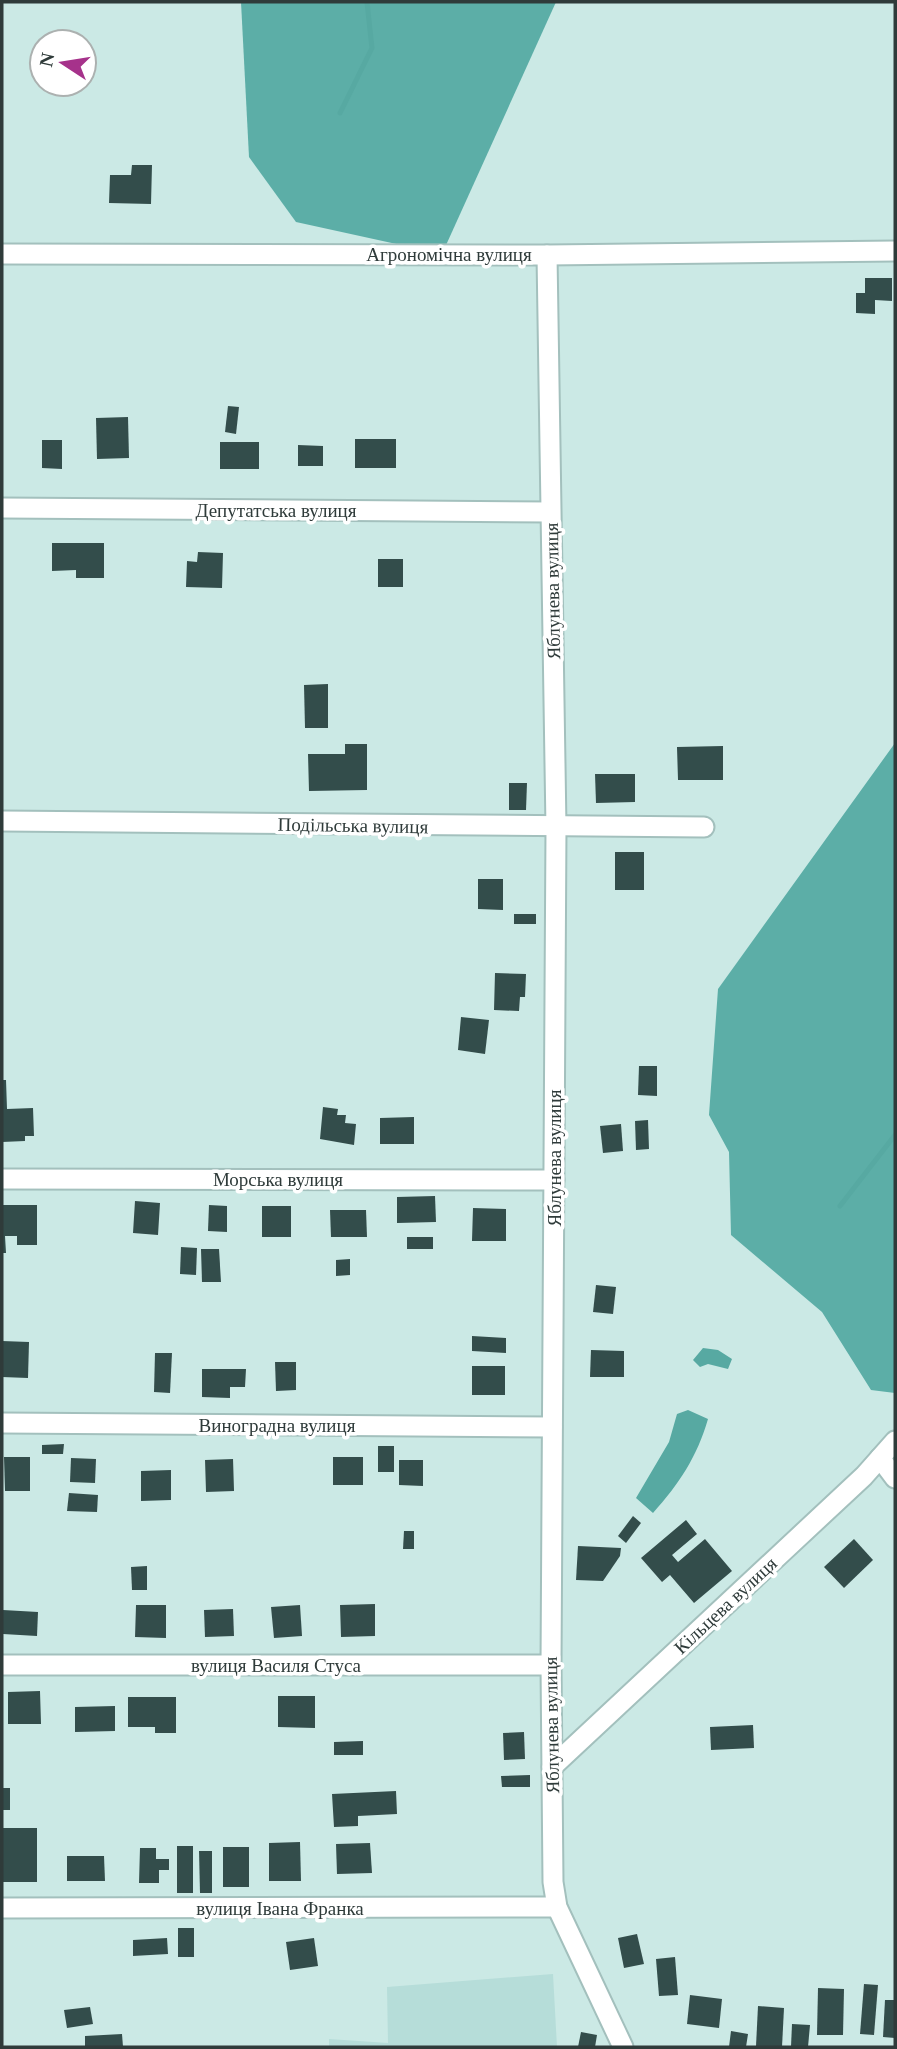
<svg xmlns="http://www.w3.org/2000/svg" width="897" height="2049" font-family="Georgia,serif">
<rect width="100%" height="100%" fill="#cbe9e5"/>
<!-- built -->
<polygon fill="#b6ddd9" points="553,1974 557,2047 329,2047 329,2039 388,2043 387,1987"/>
<!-- forest -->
<g fill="#5caea7">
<polygon points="241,2 556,2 442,254 296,222 249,157"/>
<polygon points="895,743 895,1393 871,1390 822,1312 731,1235 729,1152 709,1115 718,989"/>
</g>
<!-- water -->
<g fill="#57a9a2">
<polygon points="703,1348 718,1350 732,1359 728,1369 708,1364 700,1367 693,1360"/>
<path d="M688,1410l20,9c-11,38 -29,65 -55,94l-17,-15 33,-56 8,-28z"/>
</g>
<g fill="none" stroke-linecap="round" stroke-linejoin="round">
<!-- stream -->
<g stroke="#57a9a2" stroke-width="5">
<polyline points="340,113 372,48 367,2"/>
<polyline points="840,1206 895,1135"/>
</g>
</g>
<!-- building -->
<g fill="#334d4b">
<polygon points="132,165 152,165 151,204 109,203 110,175 131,175"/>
<polygon points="865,278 892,278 892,301 875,300 875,314 856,313 856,293 865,293"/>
<polygon points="228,406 239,407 236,434 225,432"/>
<polygon points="128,417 129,458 97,459 96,418"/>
<rect x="355" y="439" width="41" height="29"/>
<polygon points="42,440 62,440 62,469 42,468"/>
<rect x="220" y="442" width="39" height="27"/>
<polygon points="298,445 323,446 323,466 298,466"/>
<polygon points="52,543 104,543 104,578 76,578 76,570 52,571"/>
<polygon points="198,552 223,553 222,588 186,587 187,561 197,562"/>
<rect x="378" y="559" width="25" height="28"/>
<polygon points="328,684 328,728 305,728 304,685"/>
<polygon points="345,744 367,744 367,790 309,791 308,754 345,754"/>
<polygon points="723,746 723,780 678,780 677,747"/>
<polygon points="595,774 635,774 635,802 596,803"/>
<polygon points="509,783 527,783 526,810 509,810"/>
<rect x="615" y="852" width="29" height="38"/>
<polygon points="478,879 503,879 503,910 478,909"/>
<rect x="514" y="914" width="22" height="10"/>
<polygon points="495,973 526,974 525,997 520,997 519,1011 494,1010"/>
<polygon points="461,1017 489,1020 485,1054 458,1050"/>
<polygon points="639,1066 657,1066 657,1096 638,1095"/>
<polygon points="2,1080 6,1080 7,1109 33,1108 34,1136 25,1136 25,1141 2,1142"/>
<polygon points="323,1107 338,1109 337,1115 346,1115 345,1123 356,1124 354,1145 320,1139"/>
<polygon points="414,1117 414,1144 380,1144 380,1118"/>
<polygon points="648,1120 649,1149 636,1150 635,1121"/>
<polygon points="621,1124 623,1151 603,1153 600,1126"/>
<polygon points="435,1196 436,1222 397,1223 397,1197"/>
<polygon points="135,1201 160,1203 158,1235 133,1233"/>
<polygon points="2,1205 37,1205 37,1245 17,1245 17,1236 5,1236 6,1253 2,1253"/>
<polygon points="209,1205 227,1206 227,1232 208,1231"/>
<rect x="262" y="1206" width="29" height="31"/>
<polygon points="473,1208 506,1209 506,1241 472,1241"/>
<polygon points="330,1210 366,1210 367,1237 331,1237"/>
<rect x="407" y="1237" width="26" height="12"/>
<polygon points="181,1247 197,1248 196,1275 180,1274"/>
<polygon points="201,1249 219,1249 221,1282 202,1282"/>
<polygon points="350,1259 350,1275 336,1276 336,1260"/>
<polygon points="596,1285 616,1287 613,1314 593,1312"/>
<polygon points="472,1336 506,1338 506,1353 472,1351"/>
<polygon points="2,1341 29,1342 28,1378 2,1377"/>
<polygon points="591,1350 624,1351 624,1377 590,1377"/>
<polygon points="155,1353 172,1353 170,1393 154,1392"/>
<polygon points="275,1362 296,1362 296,1390 276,1391"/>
<rect x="472" y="1366" width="33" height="29"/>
<polygon points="202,1369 246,1369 245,1387 230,1387 230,1398 202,1397"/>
<polygon points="64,1444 63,1454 42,1454 42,1445"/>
<rect x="378" y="1446" width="16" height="26"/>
<polygon points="4,1457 30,1457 30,1491 5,1491"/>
<rect x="333" y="1457" width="30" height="28"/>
<polygon points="71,1458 96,1459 95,1483 70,1482"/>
<polygon points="233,1459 234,1491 206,1492 205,1460"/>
<polygon points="399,1460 423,1460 423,1486 399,1485"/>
<polygon points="171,1470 171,1500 141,1501 141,1471"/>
<polygon points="69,1493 98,1495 97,1512 67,1511"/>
<polygon points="633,1516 641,1523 626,1543 618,1536"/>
<polygon points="686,1520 697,1534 672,1555 678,1562 705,1539 732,1571 694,1603 670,1575 662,1582 641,1558"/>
<polygon points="404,1531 414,1531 414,1549 403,1549"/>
<polygon points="854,1539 873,1560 844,1588 824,1567"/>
<polygon points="578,1546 621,1548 620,1556 603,1581 576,1580"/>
<polygon points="147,1566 147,1590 132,1590 131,1567"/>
<polygon points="375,1604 375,1636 341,1637 340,1605"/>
<polygon points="136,1605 166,1605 166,1638 135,1637"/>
<polygon points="300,1605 302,1636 274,1638 271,1607"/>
<polygon points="233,1609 234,1636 205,1637 204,1610"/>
<polygon points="3,1610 38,1612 37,1636 3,1634"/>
<polygon points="40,1691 41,1724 8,1724 8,1692"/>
<polygon points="278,1696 315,1696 315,1728 278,1727"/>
<polygon points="128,1697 176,1697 176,1733 155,1733 155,1727 128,1727"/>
<polygon points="115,1706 115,1731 75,1732 75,1707"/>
<polygon points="753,1725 754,1748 711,1750 710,1727"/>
<polygon points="524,1732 525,1759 504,1760 503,1733"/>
<polygon points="363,1741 363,1755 334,1755 334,1742"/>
<polygon points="530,1775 530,1787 502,1787 501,1776"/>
<rect x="2" y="1788" width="8" height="22"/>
<polygon points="396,1791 397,1814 358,1816 358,1826 334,1827 332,1794"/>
<rect x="2" y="1828" width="35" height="54"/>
<polygon points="300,1842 301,1881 269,1881 269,1843"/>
<polygon points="370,1843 372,1873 337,1874 336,1844"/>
<rect x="177" y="1846" width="16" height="47"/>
<rect x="223" y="1847" width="26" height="40"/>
<polygon points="140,1848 156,1848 156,1859 169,1859 169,1870 159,1870 159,1883 139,1883"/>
<polygon points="199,1851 212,1851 212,1893 200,1893"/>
<polygon points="67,1856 104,1856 105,1881 67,1881"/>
<rect x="178" y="1928" width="16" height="29"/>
<polygon points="637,1934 644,1964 624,1968 618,1938"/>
<polygon points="167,1938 168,1954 133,1956 133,1940"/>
<polygon points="314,1938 318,1966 290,1970 286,1942"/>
<polygon points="675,1957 678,1995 659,1996 656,1959"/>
<polygon points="864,1984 878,1985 874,2035 860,2034"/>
<polygon points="818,1988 844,1989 843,2035 817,2035"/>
<polygon points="690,1995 722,1999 719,2028 687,2024"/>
<polygon points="885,2000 895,2000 895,2038 883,2037"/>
<polygon points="758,2006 784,2008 782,2047 756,2046"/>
<polygon points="90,2007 93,2024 67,2028 64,2010"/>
<polygon points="792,2024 810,2025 808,2047 791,2047"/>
<polygon points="731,2031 748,2034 746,2047 729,2047"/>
<polygon points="581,2032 597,2035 595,2047 578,2047"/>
<polygon points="122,2034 123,2047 85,2047 85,2036"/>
</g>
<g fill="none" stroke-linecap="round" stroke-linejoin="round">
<defs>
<g id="minor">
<polyline points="2,254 547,255 895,251"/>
<polyline points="547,255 556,828 551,1665 553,1882 557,1907 623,2047"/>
<polyline points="2,508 550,512"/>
<polyline points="2,821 704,827"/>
<polyline points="2,1179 554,1180"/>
<polyline points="2,1423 552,1427"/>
<polyline points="880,1458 895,1478"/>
<polyline points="2,1665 551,1665"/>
<polyline points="552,1767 864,1476 895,1441"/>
<polyline points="2,1908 557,1907"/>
</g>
</defs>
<!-- minor casing -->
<use href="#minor" stroke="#a3c0bd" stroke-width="23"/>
<!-- minor -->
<use href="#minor" stroke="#fff" stroke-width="19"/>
</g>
<g text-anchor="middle" stroke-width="7" stroke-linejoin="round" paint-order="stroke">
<!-- street labels -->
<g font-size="19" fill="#2f3b3a" stroke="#fff">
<text x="449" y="261">Агрономічна вулиця</text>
<text x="276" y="517">Депутатська вулиця</text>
<text transform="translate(552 591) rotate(-91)" y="7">Яблунева вулиця</text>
<text transform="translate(353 825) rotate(1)" y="7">Подільська вулиця</text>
<text transform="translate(554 1158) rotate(-90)" y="7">Яблунева вулиця</text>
<text x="278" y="1186">Морська вулиця</text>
<text x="277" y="1432">Виноградна вулиця</text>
<text transform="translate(725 1605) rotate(-43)" y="7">Кільцева вулиця</text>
<text x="276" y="1672">вулиця Василя Стуса</text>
<text transform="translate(551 1725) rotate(-91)" y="7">Яблунева вулиця</text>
<text x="280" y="1915">вулиця Івана Франка</text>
</g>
</g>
<!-- border -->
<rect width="897" height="2049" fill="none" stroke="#2f3b3a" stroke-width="7"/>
<!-- north arrow -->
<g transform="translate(63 63) rotate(282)"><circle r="33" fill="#ffffff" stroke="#acb1b0" stroke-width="2"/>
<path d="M0-5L12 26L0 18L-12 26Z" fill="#a6328b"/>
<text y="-10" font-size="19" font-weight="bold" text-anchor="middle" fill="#2f3b3a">N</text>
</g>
</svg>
